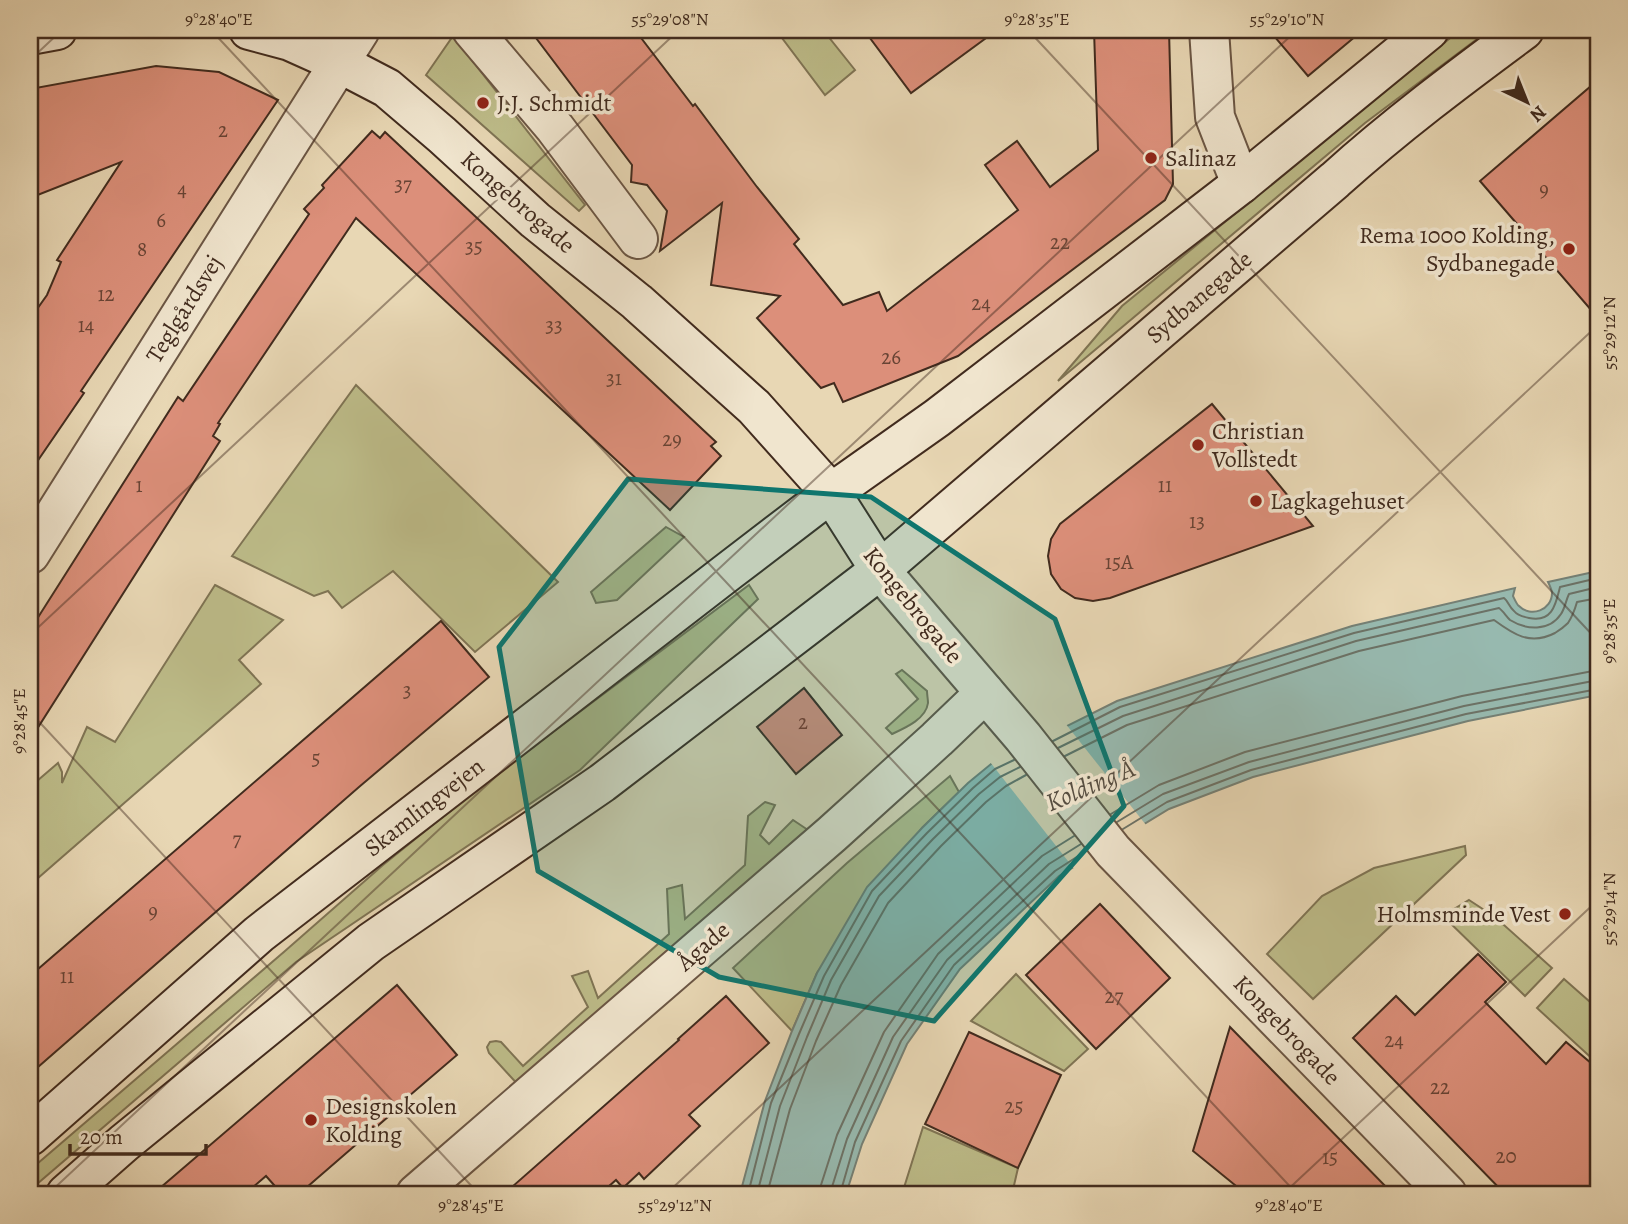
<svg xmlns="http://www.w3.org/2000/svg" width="1628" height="1224" font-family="Alegreya,serif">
<rect width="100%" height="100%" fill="#e8d7b4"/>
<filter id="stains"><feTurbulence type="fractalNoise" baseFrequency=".00286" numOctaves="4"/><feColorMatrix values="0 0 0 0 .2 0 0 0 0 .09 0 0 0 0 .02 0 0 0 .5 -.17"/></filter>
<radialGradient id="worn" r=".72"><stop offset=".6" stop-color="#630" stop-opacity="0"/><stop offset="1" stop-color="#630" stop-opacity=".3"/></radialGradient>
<!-- green -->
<g fill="#bdbc89" stroke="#7f7454" stroke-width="2">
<polygon points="776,30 823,30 855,70 825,95"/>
<polygon points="1460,30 1489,30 1365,123 1058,381 1122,306"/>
<polygon points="453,36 585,205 579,211 426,75"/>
<polygon points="356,385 558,582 475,652 393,571 342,608 328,591 314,596 232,556"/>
<polygon points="666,527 684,537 617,600 596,603 591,592"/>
<polygon points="215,585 283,620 239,660 261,684 30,885 30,787 58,763 62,772 62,783 87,727 115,742"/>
<polygon points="749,585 758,599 580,770 296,962 30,1190 30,1170 285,951 383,865 486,782"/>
<path d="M902,670l25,21c0,4 1,8 1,12 -2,16 -23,25 -36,31l-6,-6 32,-29 -22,-25z"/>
<polygon points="950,776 959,792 922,828 817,973 792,1031 733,968 847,863"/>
<polygon points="765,802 775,805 760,835 769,844 793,820 808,830 521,1088 489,1053 487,1047 490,1042 496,1041 501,1042 523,1066 588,1007 572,976 588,971 598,998 669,934 667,889 682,885 685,919 745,865 748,816"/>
<polygon points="1465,846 1466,855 1313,999 1267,954 1322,896 1374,868"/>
<polygon points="1469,900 1495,917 1552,968 1525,996 1445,918 1454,909"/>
<polygon points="1016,974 1088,1049 1064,1071 971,1021"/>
<polygon points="1564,979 1598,1009 1598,1064 1537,1008"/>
<polygon points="923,1127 1018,1168 1012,1194 902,1194"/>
</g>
<!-- water -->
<path fill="#97b9af" stroke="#758075" stroke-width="2" d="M1598,571v124l-130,26 -215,56 -84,32 -110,67 -99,93 -53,75 -45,100 -16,50h-106l25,-93 27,-70 25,-58 50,-86 55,-59 46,-45 23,-19 126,-63 235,-75 163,-38 -2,8c1,2 4,9 6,10 12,12 33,4 33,-13 0,-2 -3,-9 -4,-11z"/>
<!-- pier -->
<polygon fill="#e8d7b4" points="1065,723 1146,825 1135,834 1075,870 990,762 998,756"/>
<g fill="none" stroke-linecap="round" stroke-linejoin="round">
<!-- shore -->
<g stroke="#6c7266" stroke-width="2">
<path d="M1053,741l67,-34 234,-74 150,-35c4,3 5,9 10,13 3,4 10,6 15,7 24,5 27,-15 31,-31l38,-9"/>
<path d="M1058,748l65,-32 233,-75 143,-33c4,3 7,8 11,12 16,10 39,12 51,-6 4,-6 5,-14 8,-20l29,-7"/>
<path d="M1065,756l62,-31 232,-74 135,-31c19,14 36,26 61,13 5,-3 9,-6 13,-10 4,-6 7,-14 9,-21l21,-4"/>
<polyline points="1111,814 1159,785 1245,752 1462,696 1598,670"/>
<polyline points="1117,822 1163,794 1249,762 1464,706 1598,680"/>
<polyline points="1123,829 1167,802 1251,770 1466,714 1598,689"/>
<polyline points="748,1194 771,1103 799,1034 824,976 872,891 927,833 973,788 995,769 1014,760"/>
<polyline points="757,1194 780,1106 807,1037 831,980 879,896 933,839 979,794 1000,777 1020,767"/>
<polyline points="767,1194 790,1109 816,1041 841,985 888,903 941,846 986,802 1006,786 1026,775"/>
<polyline points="820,1194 821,1185 837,1135 884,1032 938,954 1042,856 1074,836"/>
<polyline points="831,1194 832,1187 847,1139 893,1037 947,960 1049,864 1081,844"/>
<polyline points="840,1194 855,1142 901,1041 954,965 1055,871 1086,851"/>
</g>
</g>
<!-- building -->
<g fill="#dc8f7a" stroke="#412b1e" stroke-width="2">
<polygon points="530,30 635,30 693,106 695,104 757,187 799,239 794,244 843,305 879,292 887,311 1018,210 985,165 1017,141 1050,187 1098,150 1094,30 1169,30 1173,184 1165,200 958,356 843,402 834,383 821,388 757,318 780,296 711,285 722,203 660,251 667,211 647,185 631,182 632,165"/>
<polygon points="864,30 997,30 911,93"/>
<polygon points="1269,30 1363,30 1308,76"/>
<polygon points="156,66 219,72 278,100 81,391 84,393 30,472 30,319 47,295 61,262 57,260 121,162 30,198 30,89"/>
<polygon points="1598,80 1598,318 1480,181"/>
<polygon points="372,131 380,138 385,132 445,188 716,442 711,446 721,456 670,510 356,218 218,423 220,424 213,436 220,441 30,740 30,630 178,397 183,401 309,214 304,209 324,188 322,185"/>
<polygon points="1212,404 1313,526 1110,598 1093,601 1075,598 1061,589 1051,574 1048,556 1051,539 1060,524"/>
<polygon points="441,621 489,677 359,787 30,1074 30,976"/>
<polygon points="804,688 842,735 796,774 757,727"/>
<polygon points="1100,904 1170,978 1096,1049 1026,975"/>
<polygon points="1478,954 1506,982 1485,1002 1546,1064 1566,1042 1598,1069 1598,1194 1505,1194 1353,1038 1396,996 1415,1015"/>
<polygon points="397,985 457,1055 395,1108 396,1110 299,1194 282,1194 266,1176 245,1194 153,1194"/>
<polygon points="726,996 769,1043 689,1115 700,1126 644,1179 639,1173 623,1188 616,1180 600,1194 504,1194 679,1040 678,1039"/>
<polygon points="1230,1027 1393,1194 1246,1194 1193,1151"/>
<polygon points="969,1032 1061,1075 1018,1168 925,1124"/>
</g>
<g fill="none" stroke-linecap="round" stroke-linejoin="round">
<defs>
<g id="street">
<polyline points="472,30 555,128 638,239"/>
<polyline points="1209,30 1215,117 1241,184"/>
<polyline points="30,554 360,30"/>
<polyline points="880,570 1023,737 1113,851 1447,1194"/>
<polyline points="416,1194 832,834 937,739 985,693"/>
</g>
<g id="secondary">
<polyline points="249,30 290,41 339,63 387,88 442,135 535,220 637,302 754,407 831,493 880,570"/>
<polyline points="30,35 57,30"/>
<polyline points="30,1136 259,934 729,571 831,493 937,418 1241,184 1429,30"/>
<path d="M66,1194l58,-51 247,-201 231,-159 278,-213 455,-390c60,-54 124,-102 189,-150"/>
</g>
</defs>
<!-- street casing -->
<use href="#street" stroke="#6b5644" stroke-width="42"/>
<!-- secondary casing -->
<use href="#secondary" stroke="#412b1e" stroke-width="42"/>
<!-- street -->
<use href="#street" stroke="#f0e5ce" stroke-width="38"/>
<!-- secondary -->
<use href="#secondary" stroke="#f0e5ce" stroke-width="38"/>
</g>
<!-- marked area -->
<path fill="#0f766e" fill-opacity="0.2" stroke="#0f766e" stroke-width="5" stroke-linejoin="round" d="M628,479l243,18 184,122 69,187 -190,215 -215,-44 -181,-106 -39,-224z"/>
<!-- ticks -->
<path fill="none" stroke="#412b1e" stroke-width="2" stroke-opacity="0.45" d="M211,30l1086,1164M1028,30l570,611M30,60l32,-30M30,635l649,-605M30,712l449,482M48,1194l1249,-1164M666,1194l932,-869M1283,1194l315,-294"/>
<!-- markers -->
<g fill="#8f2418" stroke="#f0e5ce" stroke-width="2.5">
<circle cx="483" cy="103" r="7"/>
<circle cx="1151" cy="158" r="7"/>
<circle cx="1569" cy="249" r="7"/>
<circle cx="1198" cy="445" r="7"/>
<circle cx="1256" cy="501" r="7"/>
<circle cx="1565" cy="914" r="7"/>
<circle cx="311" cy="1120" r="7"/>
</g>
<g text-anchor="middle" stroke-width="7" stroke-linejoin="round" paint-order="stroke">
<!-- number labels -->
<g font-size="21" fill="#684435">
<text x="223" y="137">2</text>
<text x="403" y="191">37</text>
<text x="182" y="196">4</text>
<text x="1544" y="196">9</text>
<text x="161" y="227">6</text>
<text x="1060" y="249">22</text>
<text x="474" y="253">35</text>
<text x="142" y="256">8</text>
<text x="106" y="301">12</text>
<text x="981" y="310">24</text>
<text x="86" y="332">14</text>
<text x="554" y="332">33</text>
<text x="891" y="364">26</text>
<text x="614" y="385">31</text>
<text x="672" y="446">29</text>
<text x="139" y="492">1</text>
<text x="1165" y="492">11</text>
<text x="1197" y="528">13</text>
<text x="1119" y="569">15A</text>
<text x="407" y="697">3</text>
<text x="803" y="729">2</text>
<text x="316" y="765">5</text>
<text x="237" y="846">7</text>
<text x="153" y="918">9</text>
<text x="67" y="983">11</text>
<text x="1114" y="1003">27</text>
<text x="1394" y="1047">24</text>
<text x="1440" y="1094">22</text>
<text x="1014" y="1113">25</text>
<text x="1506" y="1163">20</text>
<text x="1330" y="1164">15</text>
</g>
<!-- poi labels -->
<g font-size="24" fill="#412b1e" stroke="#f0e5ce" text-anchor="start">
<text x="497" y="111">J.J. Schmidt</text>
<text x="1165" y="166">Salinaz</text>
<text x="1555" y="243" text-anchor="end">Rema 1000 Kolding,<tspan x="1555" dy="28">Sydbanegade</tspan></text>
<text x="1212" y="439">Christian<tspan x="1212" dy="28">Vollstedt</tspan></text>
<text x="1270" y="509">Lagkagehuset</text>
<text x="1551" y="922" text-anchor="end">Holmsminde Vest</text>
<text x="325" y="1114">Designskolen<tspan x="325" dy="28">Kolding</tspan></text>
</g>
<!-- street labels -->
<g font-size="24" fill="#412b1e" stroke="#f0e5ce">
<text transform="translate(518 202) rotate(41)" y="8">Kongebrogade</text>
<text transform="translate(1199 297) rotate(-40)" y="8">Sydbanegade</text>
<text transform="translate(184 309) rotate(-58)" y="8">Teglgårdsvej</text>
<text transform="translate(913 605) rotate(51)" y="8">Kongebrogade</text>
<text transform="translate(424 807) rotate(-38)" y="8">Skamlingvejen</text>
<text transform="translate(703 946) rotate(-41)" y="8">Ågade</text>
<text transform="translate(1287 1030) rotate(46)" y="8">Kongebrogade</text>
</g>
<!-- water labels -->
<g font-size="26" font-style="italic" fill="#564e42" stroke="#f0e5ce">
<text transform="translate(1090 785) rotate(-23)" y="9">Kolding Å</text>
</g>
</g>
<!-- margin -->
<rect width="1628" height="1224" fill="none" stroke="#e8d7b4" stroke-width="77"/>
<!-- north arrow -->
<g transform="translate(1527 102) rotate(137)" stroke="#f0e5ce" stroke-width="5" paint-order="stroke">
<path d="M0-5L12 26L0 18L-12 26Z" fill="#412b1e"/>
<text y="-10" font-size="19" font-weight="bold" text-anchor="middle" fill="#412b1e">N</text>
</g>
<!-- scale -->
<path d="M70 1144v10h136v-10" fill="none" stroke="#412b1e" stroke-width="3.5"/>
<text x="80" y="1144" font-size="21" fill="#412b1e" stroke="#f0e5ce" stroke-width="5" paint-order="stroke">20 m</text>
<rect x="38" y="38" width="1552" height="1148" fill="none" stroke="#412b1e" stroke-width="2.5"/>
<g font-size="18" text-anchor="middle" fill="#412b1e">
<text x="219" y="25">9°28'40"E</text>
<text x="670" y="25">55°29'08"N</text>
<text x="1037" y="25">9°28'35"E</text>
<text x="1287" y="25">55°29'10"N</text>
<text transform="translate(1609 333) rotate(-90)" y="6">55°29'12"N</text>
<text transform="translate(1609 631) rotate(-90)" y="6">9°28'35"E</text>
<text transform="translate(19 721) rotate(-90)" y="6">9°28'45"E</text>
<text transform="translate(1609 909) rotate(-90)" y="6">55°29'14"N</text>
<text x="471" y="1211">9°28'45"E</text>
<text x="675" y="1211">55°29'12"N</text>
<text x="1289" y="1211">9°28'40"E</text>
</g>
<rect width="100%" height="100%" filter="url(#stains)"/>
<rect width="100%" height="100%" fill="url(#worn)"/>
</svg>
